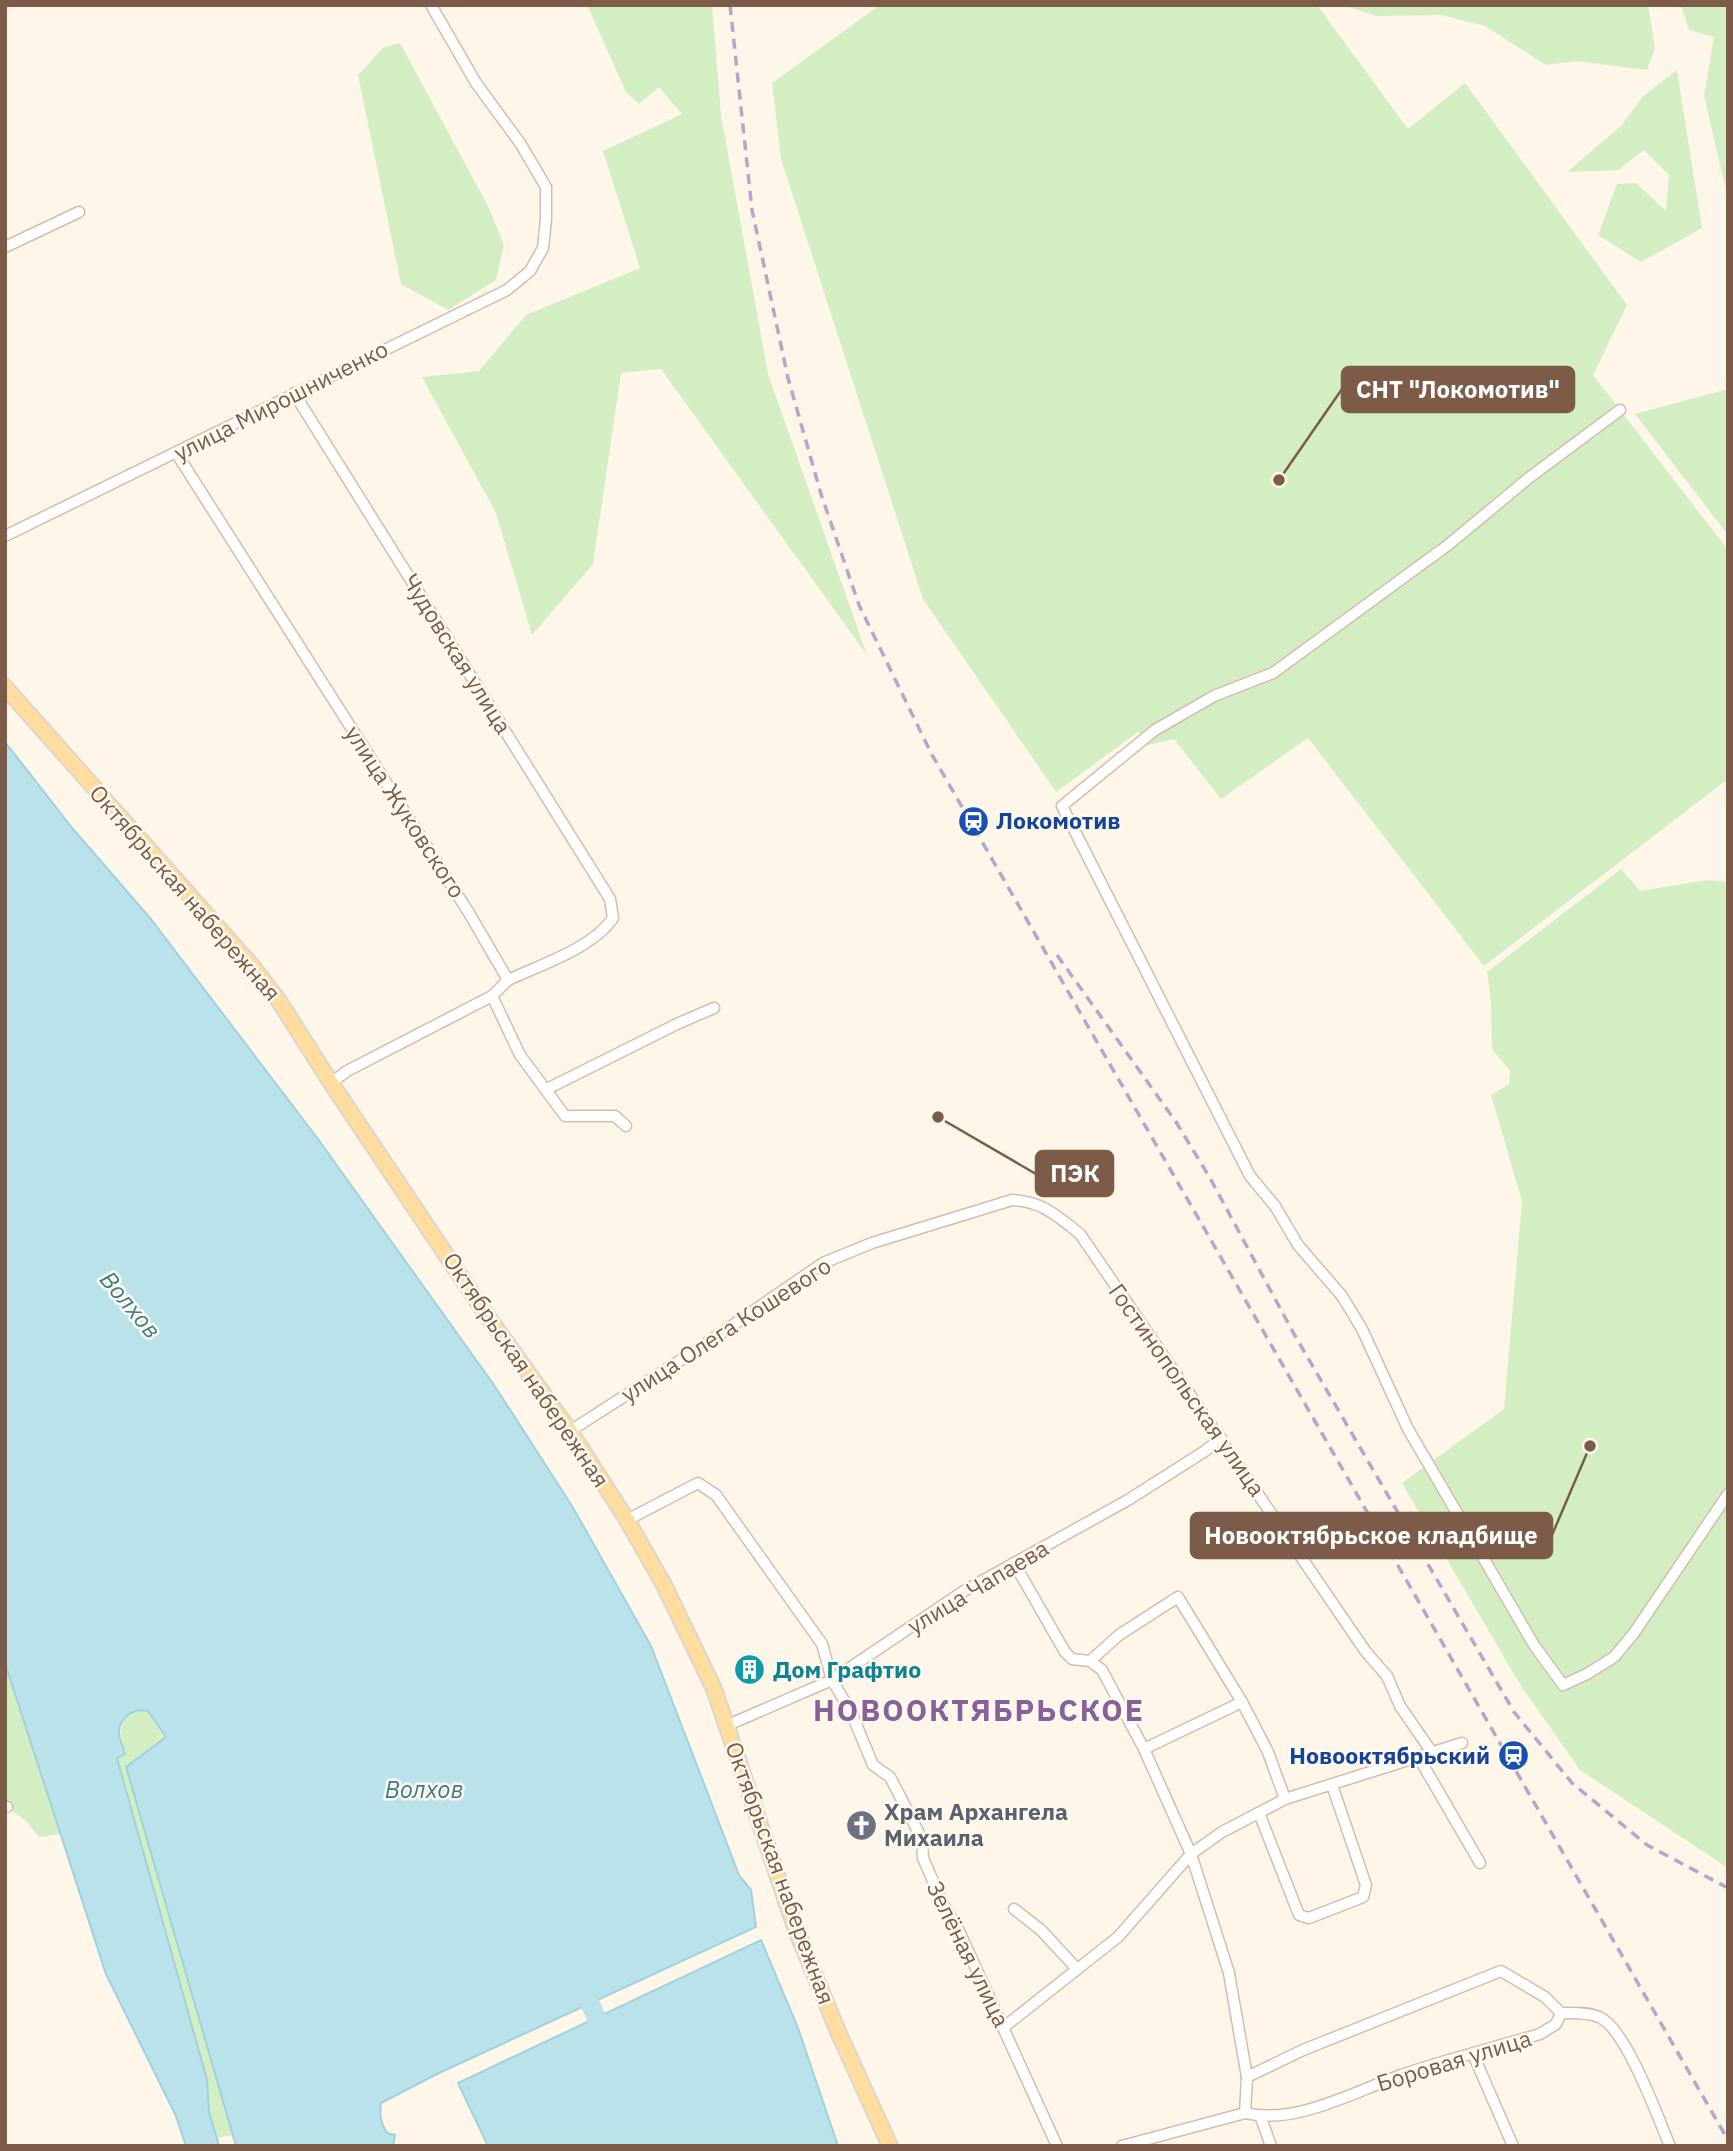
<svg xmlns="http://www.w3.org/2000/svg" width="1733" height="2151" font-family="'IBM Plex Sans',sans-serif">
<rect width="100%" height="100%" fill="#fef6e8"/>
<!-- green -->
<g fill="#d4eec4">
<polygon points="587,5 712,5 721,115 768,374 867,655 661,369 621,373 593,564 532,635 496,513 422,377 479,371 526,315 640,268 603,151 682,114 659,87 639,104 626,92"/>
<polygon points="880,5 1317,5 1408,129 1465,83 1627,305 1593,375 1728,550 1728,779 1484,966 1308,738 1221,799 1174,739 1148,745 1138,732 1056,792 923,599 781,159 772,83"/>
<polygon points="1342,5 1648,5 1655,48 1647,70 1576,61 1546,65 1485,26 1441,15 1377,16"/>
<polygon points="1681,5 1728,5 1728,199 1704,96 1714,37 1689,30"/>
<polygon points="400,43 489,208 504,245 496,280 448,310 401,284 358,75 384,47"/>
<polygon points="1677,70 1702,228 1641,262 1598,235 1617,184 1636,183 1666,211 1669,175 1644,150 1618,170 1567,172 1622,125 1643,96"/>
<polygon points="1728,389 1728,535 1635,414"/>
<polygon points="1621,869 1640,891 1707,880 1728,882 1728,1868 1580,1770 1521,1686 1402,1483 1504,1409 1522,1201 1491,1095 1509,1084 1510,1071 1492,1049 1491,1002 1487,972"/>
<polygon points="5,1663 61,1834 39,1837 27,1822 7,1807 5,1802"/>
<path d="M139,1709l8,2 19,26 -40,30 107,368 -16,3 -8,-26 -2,-32 -90,-322 8,-4c-5,-20 -9,-36 14,-45z"/>
</g>
<!-- water -->
<g fill="#bae2eb" stroke="#9fd2dd" stroke-width="2">
<path d="M5,742l68,87 77,89 168,221 176,246 78,121 79,140 88,229 12,15 5,37 -317,146 -58,30c-2,11 0,21 6,30l8,2 -2,11h-157l-110,-379 40,-30 -18,-26c-14,-3 -28,5 -29,21 0,6 4,15 6,22l-8,4 90,322 2,32 10,34h-33l-10,-30 -70,-142 -101,-311z"/>
<polygon points="761,1940 798,2028 838,2146 488,2146 458,2083"/>
</g>
<g fill="none" stroke-linecap="round" stroke-linejoin="round">
<!-- river -->
<polyline stroke="#bae2eb" stroke-width="19" points="579,1979 607,2041"/>
<defs>
<g id="street">
<polyline points="5,247 79,212"/>
<path d="M294,393l316,506 3,19c-20,30 -73,47 -105,62"/>
<polyline points="1620,410 1530,477 1448,545 1273,673 1214,696 1155,730 1062,806 1250,1176 1275,1206 1298,1245 1342,1296 1362,1329 1408,1429 1534,1645 1563,1685 1587,1674 1614,1657 1634,1633 1728,1494"/>
<polyline points="177,454 469,913 508,980 492,996 520,1055 565,1116 615,1116 626,1126"/>
<polyline points="5,536 507,290 530,271 543,248 546,219 546,187 520,143 476,83 431,5"/>
<polyline points="331,1083 347,1071 492,996"/>
<polyline points="547,1089 679,1023 714,1008"/>
<path d="M570,1431l125,-80 128,-88 49,-20 140,-43c31,2 44,15 68,34l286,418 21,24 13,30 33,48"/>
<polyline points="627,1520 698,1483 716,1495 822,1644 832,1680 851,1712 873,1765 890,1777 922,1839 923,1858 942,1902 959,1931 1057,2146"/>
<polyline points="1014,1563 1065,1652 1072,1659 1090,1661 1102,1670 1144,1749 1191,1854 1229,1973 1247,2077 1245,2113"/>
<polyline points="1090,1661 1119,1635 1178,1597 1242,1702 1268,1752 1285,1799"/>
<polyline points="728,1725 832,1680 964,1591 1128,1500 1205,1451 1221,1438"/>
<polyline points="1144,1749 1242,1702"/>
<polyline points="1419,1758 1480,1863"/>
<polyline points="5,1807 7,1807"/>
<polyline points="1259,1813 1299,1915 1309,1918 1363,1897 1366,1885 1332,1785"/>
<polyline points="1014,1909 1041,1930 1077,1969"/>
<path d="M1561,2013c11,0 27,-1 38,4 27,11 59,101 71,129"/>
<polyline points="1004,2027 1118,1937 1191,1854 1222,1832 1285,1799 1462,1743"/>
<polyline points="1473,2054 1513,2146"/>
<polyline points="1247,2077 1303,2050 1501,1971 1545,1997 1561,2013"/>
<polyline points="1261,2118 1271,2146"/>
<path d="M1122,2146l123,-33c53,13 115,-25 165,-41 43,-14 86,-25 130,-38l16,-10 5,-11"/>
</g>
<polyline id="primary" points="5,687 253,967 279,1001 331,1083 483,1310 570,1431 627,1520 664,1585 714,1689 796,1930 839,2034 890,2146"/>
</defs>
<!-- street casing -->
<use href="#street" stroke="#d3beac" stroke-width="13"/>
<!-- primary casing -->
<use href="#primary" stroke="#ddd5d0" stroke-width="18"/>
<!-- street -->
<use href="#street" stroke="#fff" stroke-width="10"/>
<!-- primary -->
<use href="#primary" stroke="#ffdd9e" stroke-width="14"/>
<!-- rail -->
<g stroke="#baa4cb" stroke-width="3.5" stroke-dasharray="10 7" stroke-linecap="butt">
<polyline points="730,5 752,210 788,378 821,494 859,605 931,753 1728,2140"/>
<polyline points="1057,955 1176,1122 1210,1178 1294,1334 1514,1712 1572,1783 1647,1845 1728,1888"/>
</g>
</g>
<!-- icons -->
<defs>
<symbol id="station-disc" viewBox="-11 -11 22 22"><circle r="9.5" fill="#1a4fb4" stroke="#fffaf0"/><path d="M-3-6H3Q5-6 5-4V2Q5 4 3 4L4.5 6H3L1.5 4h-3L-3 6H-4.5L-3 4Q-5 4-5 2V-4Q-5-6-3-6ZM-3.5-4v3h7v-3ZM-3.5 1v1.5H-2V1ZM2 1v1.5H3.5V1Z" fill="#fff"/></symbol>
<symbol id="building-disc" viewBox="-11 -11 22 22"><circle r="9.5" fill="#0f9aa8" stroke="#fffaf0"/><path d="M-4-6H4V6H1V3H-1V6H-4ZM-2.5-4.3h1.7v1.8h-1.7ZM.8-4.3h1.7v1.8H.8ZM-2.5-1h1.7V.8h-1.7ZM.8-1h1.7V.8H.8Z" fill="#fff"/></symbol>
<symbol id="church-disc" viewBox="-11 -11 22 22"><circle r="9.5" fill="#6b7280" stroke="#fffaf0"/><path d="M-1.2-6h2.4v3.5h3.3v2.4h-3.3V6h-2.4V-.1h-3.3v-2.4h3.3Z" fill="#fff"/></symbol>
</defs>
<g fill-rule="evenodd">
<use href="#station-disc" x="956" y="804" width="35" height="35"/>
<use href="#building-disc" x="732" y="1652" width="35" height="35"/>
<use href="#station-disc" x="1496" y="1738" width="35" height="35"/>
<use href="#church-disc" x="844" y="1808" width="35" height="35"/>
</g>
<g text-anchor="middle" stroke-width="5" stroke-linejoin="round" paint-order="stroke">
<!-- street labels -->
<g font-size="23" fill="#7c5c49" stroke="#fffaf0">
<text transform="translate(281 401) rotate(-27)" y="8">улица Мирошниченко</text>
<text transform="translate(457 654) rotate(58)" y="8">Чудовская улица</text>
<text transform="translate(405 812) rotate(57)" y="8">улица Жуковского</text>
<text transform="translate(185 893) rotate(49)" y="8">Октябрьская набережная</text>
<text transform="translate(726 1330) rotate(-33)" y="8">улица Олега Кошевого</text>
<text transform="translate(526 1370) rotate(56)" y="8">Октябрьская набережная</text>
<text transform="translate(1187 1390) rotate(55)" y="8">Гостинопольская улица</text>
<text transform="translate(978 1587) rotate(-31)" y="8">улица Чапаева</text>
<text transform="translate(780 1873) rotate(70)" y="8">Октябрьская набережная</text>
<text transform="translate(968 1954) rotate(64)" y="8">Зелёная улица</text>
<text transform="translate(1454 2061) rotate(-17)" y="8">Боровая улица</text>
</g>
<!-- transit labels -->
<g font-size="23" font-weight="bold" fill="#164399" stroke="#fffaf0" text-anchor="start">
<text x="996" y="829">Локомотив</text>
<text x="1490" y="1764" text-anchor="end">Новооктябрьский</text>
</g>
<!-- culture labels -->
<g font-size="23" font-weight="bold" fill="#0d838f" stroke="#fffaf0" text-anchor="start">
<text x="773" y="1678">Дом Графтио</text>
</g>
<!-- worship labels -->
<g font-size="23" font-weight="bold" fill="#5b616d" stroke="#fffaf0" text-anchor="start">
<text x="884" y="1820">Храм Архангела<tspan x="884" dy="26">Михаила</tspan></text>
</g>
<!-- water labels -->
<g font-size="24" font-style="italic" fill="#3d7b8a" stroke="#fffaf0">
<text transform="translate(130 1305) rotate(50)" y="8">Волхов</text>
<text x="424" y="1798">Волхов</text>
</g>
<!-- district labels -->
<g font-size="30" font-weight="bold" letter-spacing="2" fill="#876198" stroke="#fffaf0">
<text x="979" y="1721">НОВООКТЯБРЬСКОЕ</text>
</g>
</g>
<!-- callouts -->
<path fill="none" stroke="#7c5c49" stroke-width="2.5" d="M1279 480L1342 389M938 1117L1036 1174M1590 1446L1552 1535"/>
<g fill="#7c5c49" stroke="#fffaf0" stroke-width="2.5">
<circle cx="1279" cy="480" r="7"/>
<circle cx="938" cy="1117" r="7"/>
<circle cx="1590" cy="1446" r="7"/>
</g>
<g fill="#7c5c49" stroke="#7c5c49" stroke-width="2.5">
<rect x="1342" y="367" width="232" height="45" rx="7"/>
<rect x="1036" y="1151" width="77" height="45" rx="7"/>
<rect x="1191" y="1513" width="361" height="45" rx="7"/>
</g>
<g font-size="24" text-anchor="middle" font-weight="bold" fill="#fff">
<text x="1458" y="398">СНТ "Локомотив"</text>
<text x="1075" y="1182">ПЭК</text>
<text x="1371" y="1544">Новооктябрьское кладбище</text>
</g>
<!-- border -->
<rect width="1733" height="2151" fill="none" stroke="#7c5c49" stroke-width="14"/>
</svg>
